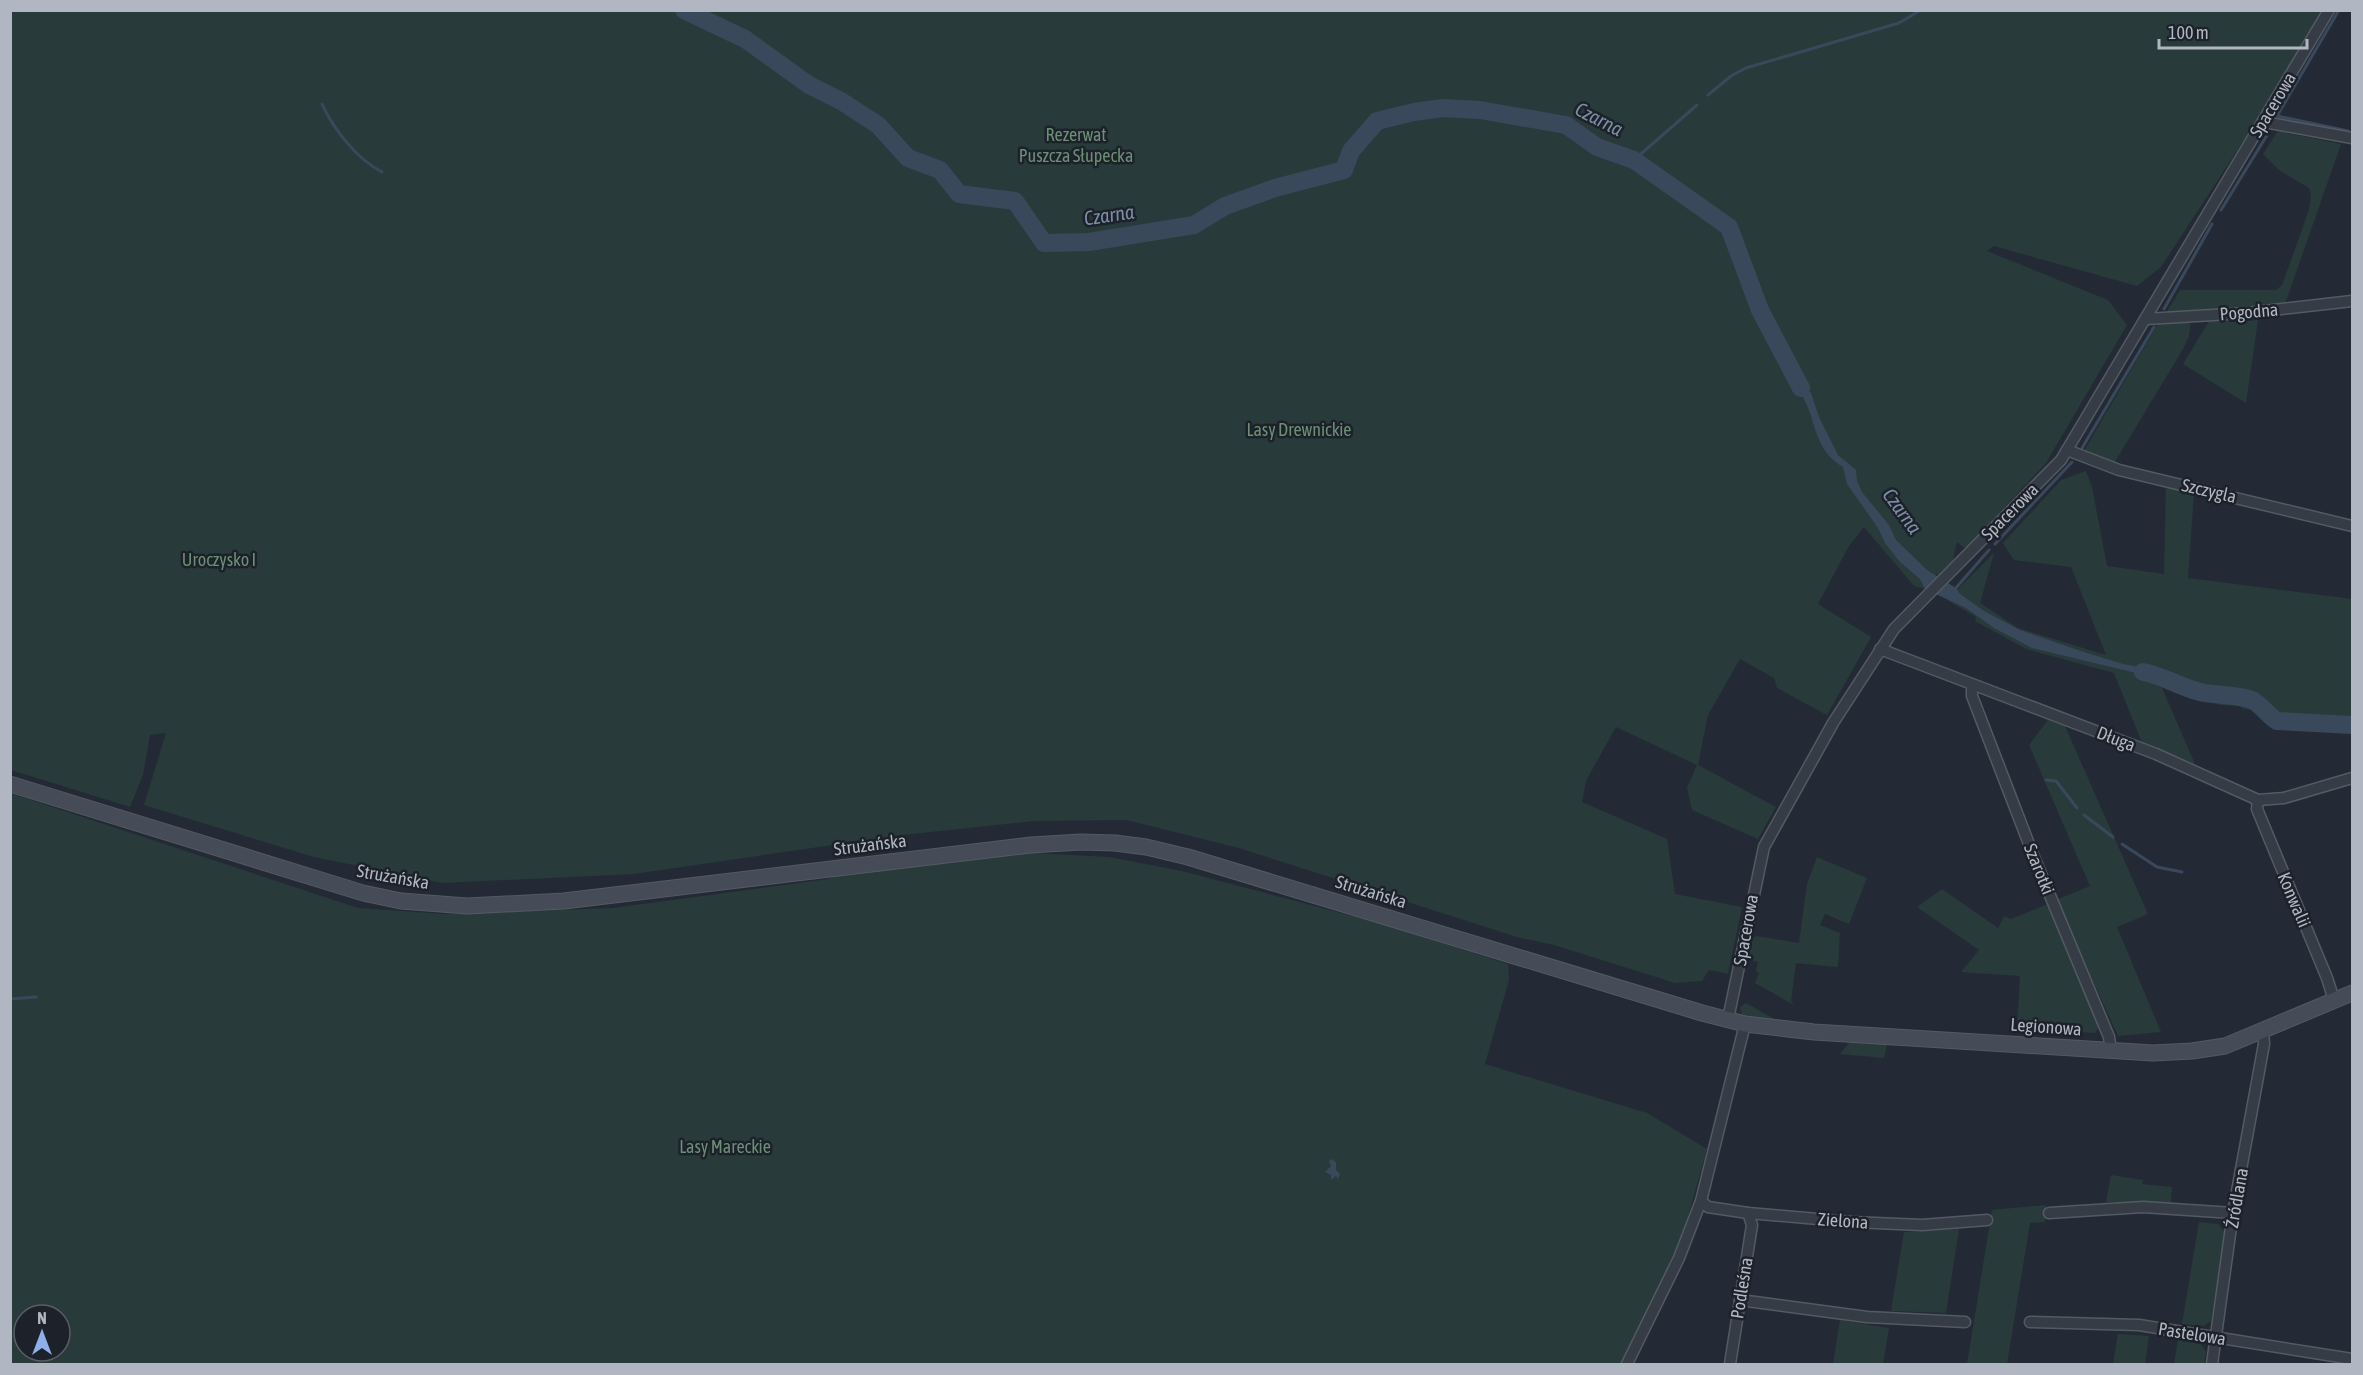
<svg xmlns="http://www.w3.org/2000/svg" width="2363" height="1375" font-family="'Asap Condensed',sans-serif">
<rect width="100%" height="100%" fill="#232a35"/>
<!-- green -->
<g fill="#293a3a" fill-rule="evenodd">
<path d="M10,11h2311l-58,100 -102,156 -24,19 -143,-40 -7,5 121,49 19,25 -81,138 -79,84h-4l-6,-5c-6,20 1,16 -16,34l-5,-2 -11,15 -11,-3 -50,-59 -15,19 -31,58 53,33 -44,78 -50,-27 -3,-10 -34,-19 -32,56 -10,50 78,42 -18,32 -66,-29 -5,-22 10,-23 -81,-38 -30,54 -4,21 85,37 8,55 67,13 -14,67 -19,-4 -7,11 -27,2 -121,-38 -37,-8 -278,-89 -113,-28 -91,1 -133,14 -268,39 -192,9 -128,-26 -170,-52 22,-72 -16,2 -7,40 -13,32 -119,-37z"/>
<polygon points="2278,131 2341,144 2284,307 2166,313 2180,290 2276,290 2282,285 2309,210 2311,194 2309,188 2279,170 2263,154"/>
<polygon points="2211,318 2231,322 2258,320 2246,403 2183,364"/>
<polygon points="2191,320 2189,336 2183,349 2113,465 2084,451 2159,322"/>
<polygon points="2086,471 2092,487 2107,566 2164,574 2166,484 2194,493 2188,578 2352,599 2352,731 2267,723 2252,710 2243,709 2240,706 2219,705 2215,701 2159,681 2195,764 2142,743 2114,673 2026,649 1975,621 1976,617 1947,600 1994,553 1980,603 2018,628 2106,655 2071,567 2014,560 2003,543 2061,480"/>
<polygon points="2048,720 2065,726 2148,914 2117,927 2161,1032 2118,1036 2056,900 2090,886 2029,745"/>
<path d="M10,793l348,115 86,6 169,-6 215,-29 35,-14 170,-12 76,4 73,14 193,51 133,42 1,16 -24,84 162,49 60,36 -24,86 -62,129h-1610zM24,1315h36v36h-36z"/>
<polygon points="1817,857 1867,878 1849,924 1825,914 1820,925 1840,933 1838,967 1796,963 1791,1001 1794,1005 1755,983 1759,973 1756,972 1758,962 1753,961 1749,953 1750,940 1756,936 1799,943 1807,884"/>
<polygon points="1942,889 1998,928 2004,916 2011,919 2048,904 2099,1027 2095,1033 2017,1029 2020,976 1961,972 1979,950 1917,907"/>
<polygon points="1746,1003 1776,1020 1776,1021 1742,1016 1740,1007"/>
<polygon points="1850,1042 1887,1044 1884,1058 1840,1054"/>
<polygon points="2111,1175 2143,1180 2142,1184 2172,1187 2171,1202 2106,1202"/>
<polygon points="2046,1205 2045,1222 2030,1223 2007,1364 1967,1364 1992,1210"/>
<polygon points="2199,1222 2218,1224 2225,1232 2211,1321 2204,1326 2182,1324"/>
<polygon points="1959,1229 1946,1313 1891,1311 1904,1232"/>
<polygon points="1840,1320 1889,1328 1883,1364 1833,1364"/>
<polygon points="2118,1334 2149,1336 2145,1364 2113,1364"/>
<polygon points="2178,1340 2201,1344 2206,1352 2204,1364 2174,1364"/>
</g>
<!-- water -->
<g fill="#3a485c">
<path d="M1794,365l6,16 11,12 8,24 19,38 18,15 1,11 5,11 27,33 7,15 31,30 29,18 4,6 24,17 36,19 61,21 42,13 41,7 1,9 -133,-32 -38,-20 -28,-20 -41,-19 -5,-10 -21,-18 -14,-18 -7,-15 -31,-44 -4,-17c-22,-13 -26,-32 -33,-54 -4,-14 -17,-29 -22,-46z"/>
<polygon points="1331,1159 1336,1162 1336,1170 1340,1174 1338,1179 1336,1176 1331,1180 1331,1175 1325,1172 1331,1166 1329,1161"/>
</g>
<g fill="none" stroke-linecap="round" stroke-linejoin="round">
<!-- stream -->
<g stroke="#3a485c" stroke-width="3">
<polyline points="2339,10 2277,116 2348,131"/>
<polyline points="1708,95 1731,76 1746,68 1899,23 1921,10"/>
<path d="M322,104c12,26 35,55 60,68"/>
<polyline points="1634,160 1697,105"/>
<polyline points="2221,210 2269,132"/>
<polyline points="2164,309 2212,224"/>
<polyline points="2082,448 2154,327"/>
<polyline points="1995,544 2072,462"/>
<polyline points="1955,589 1989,550"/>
<polyline points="2046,780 2056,781 2077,808"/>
<polyline points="2084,815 2113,837"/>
<polyline points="2122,844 2157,867 2182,872"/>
<polyline points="10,999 36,997"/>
</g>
<!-- river -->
<g stroke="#3a485c" stroke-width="18">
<polyline points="684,10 745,39 809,85 841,101 878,125 908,158 940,170 959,194 1015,201 1044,243 1089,242 1194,225 1225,206 1275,188 1344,170 1351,151 1377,121 1414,112 1443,108 1480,110 1566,125 1597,147 1634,160 1729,227 1760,310 1801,388"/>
<path d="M2143,672c21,4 37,15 57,20 17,4 37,2 52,8 10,5 15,15 25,21l75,4"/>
</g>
<defs>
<g id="minor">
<polyline points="2264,122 2352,138"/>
<polyline points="2146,319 2247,313 2352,301"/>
<polyline points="2067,450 2119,470 2352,526"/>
<polyline points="1880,649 2156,754 2258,800 2284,798 2352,778"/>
<polyline points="1972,686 1972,696 2034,857 2109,1037 2111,1051"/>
<polyline points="2258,800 2257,809 2327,978 2334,1000"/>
<polyline points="1728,1019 1764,847 1833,723 1894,629 2061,460 2329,10"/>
<polyline points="1701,1201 1708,1207 1748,1213 1852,1222 1922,1225 1987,1220"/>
<polyline points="2049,1213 2143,1207 2233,1213"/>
<polyline points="1740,1300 1867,1317 1965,1322"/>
<polyline points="2030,1322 2139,1325 2352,1359"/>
<polyline points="1627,1364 1679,1258 1701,1201 1745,1024"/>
<polyline points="1730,1364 1752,1225 1748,1213"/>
<polyline points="2212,1364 2233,1213 2264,1044 2263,1031"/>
</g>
<polyline id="secondary" points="10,784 363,893 401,901 467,906 564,901 1031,845 1081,842 1115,843 1146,847 1188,857 1702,1013 1745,1024 1814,1032 2153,1053 2192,1051 2225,1046 2352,993"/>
</defs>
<!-- minor casing -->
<use href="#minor" stroke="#545a63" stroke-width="13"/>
<!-- secondary casing -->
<use href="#secondary" stroke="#545a63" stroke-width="17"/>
<!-- minor -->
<use href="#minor" stroke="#363c46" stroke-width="10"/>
<!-- secondary -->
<use href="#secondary" stroke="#454c58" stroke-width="15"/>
</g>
<g text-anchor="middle" stroke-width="5" stroke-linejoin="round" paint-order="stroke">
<!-- street labels -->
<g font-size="18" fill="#b1b7c2" stroke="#1c212a">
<text transform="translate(2273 105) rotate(-59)" y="6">Spacerowa</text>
<text transform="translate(2249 312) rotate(-5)" y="6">Pogodna</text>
<text transform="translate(2209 491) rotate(13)" y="6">Szczygla</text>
<text transform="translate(2010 512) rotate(-45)" y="6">Spacerowa</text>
<text transform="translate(2116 739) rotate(21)" y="6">Długa</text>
<text transform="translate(870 845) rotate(-7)" y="6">Strużańska</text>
<text transform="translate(2039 869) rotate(68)" y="6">Szarotki</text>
<text transform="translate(393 877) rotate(10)" y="6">Strużańska</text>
<text transform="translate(1371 892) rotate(17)" y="6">Strużańska</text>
<text transform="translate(2294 900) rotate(67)" y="6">Konwalii</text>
<text transform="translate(1746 930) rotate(-80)" y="6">Spacerowa</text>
<text transform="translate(2046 1027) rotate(4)" y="6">Legionowa</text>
<text transform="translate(2237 1198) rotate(-80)" y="6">Źródlana</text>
<text transform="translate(1843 1221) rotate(4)" y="6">Zielona</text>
<text transform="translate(1742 1288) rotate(-81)" y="6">Podleśna</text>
<text transform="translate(2192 1334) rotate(9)" y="6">Pastelowa</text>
</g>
<!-- park labels -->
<g font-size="18" fill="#6b9075" stroke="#1c212a">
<text x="1076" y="141">Rezerwat<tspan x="1076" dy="21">Puszcza Słupecka</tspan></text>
<text x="1299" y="436">Lasy Drewnickie</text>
<text x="219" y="566">Uroczysko I</text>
<text x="725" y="1153">Lasy Mareckie</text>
</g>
<!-- water labels -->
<g font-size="20" font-style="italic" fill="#7c8ea7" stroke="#1c212a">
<text transform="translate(1599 119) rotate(27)" y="7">Czarna</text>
<text transform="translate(1109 215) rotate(-8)" y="7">Czarna</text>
<text transform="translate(1902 511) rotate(54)" y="7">Czarna</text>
</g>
</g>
<!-- border -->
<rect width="2363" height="1375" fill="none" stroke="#b1b7c2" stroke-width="24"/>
<!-- north arrow -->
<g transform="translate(42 1333)"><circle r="28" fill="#1c212a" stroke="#585d67" stroke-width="1.5"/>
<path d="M0-4.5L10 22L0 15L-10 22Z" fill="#8eafea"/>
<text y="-9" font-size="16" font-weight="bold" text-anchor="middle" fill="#b1b7c2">N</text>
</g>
<!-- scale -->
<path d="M2159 39v9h148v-9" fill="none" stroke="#b1b7c2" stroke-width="3"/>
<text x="2168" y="39" font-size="18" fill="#b1b7c2" stroke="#1c212a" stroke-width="4.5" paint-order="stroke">100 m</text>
</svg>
